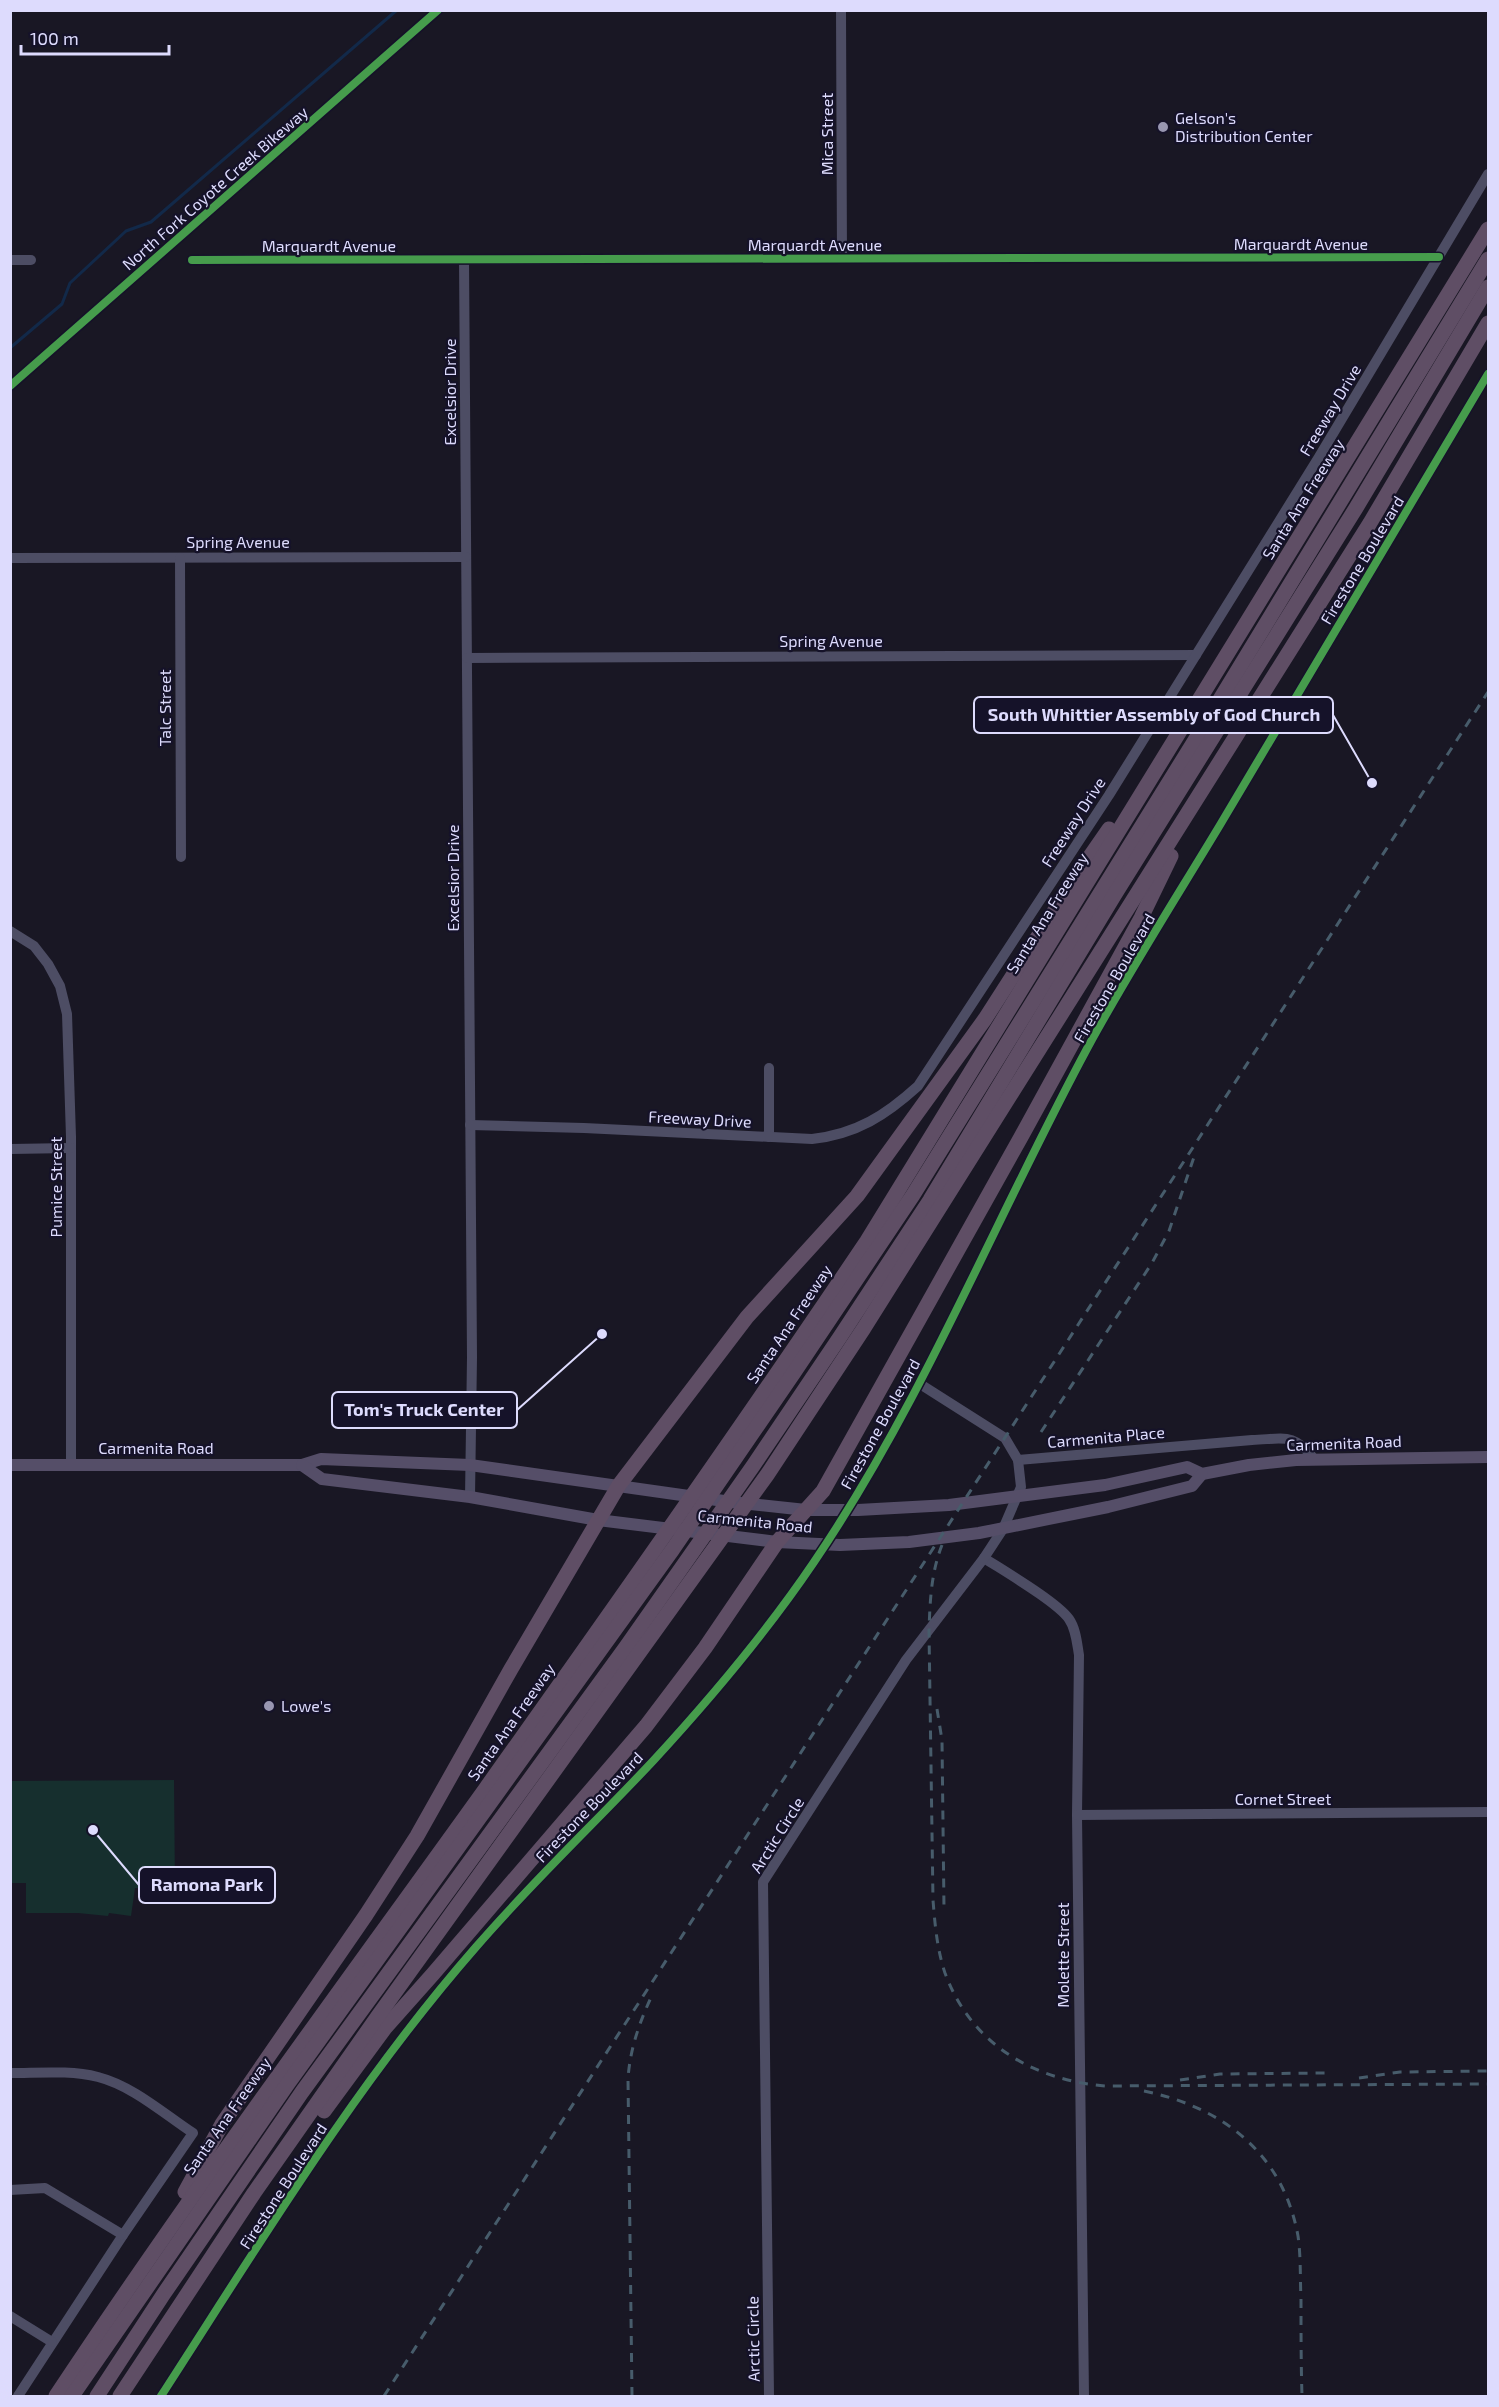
<svg xmlns="http://www.w3.org/2000/svg" width="1499" height="2407" font-family="'Exo 2',sans-serif">
<rect width="100%" height="100%" fill="#191724"/>
<!-- green -->
<polygon fill="#162f2e" points="174,1780 175,1891 135,1888 131,1916 109,1913 108,1916 78,1913 26,1913 26,1883 11,1883 11,1781"/>
<g fill="none" stroke-linecap="round" stroke-linejoin="round">
<!-- stream -->
<polyline stroke="#122949" stroke-width="3" points="10,348 62,304 70,283 126,231 151,222 397,10"/>
<!-- minor -->
<g stroke="#4d4d64" stroke-width="10">
<polyline points="841,10 842,258"/>
<polyline points="464,259 472,1357 470,1497"/>
<polyline points="10,260 31,260"/>
<polyline points="192,260 1439,257"/>
<polyline points="10,558 466,557"/>
<polyline points="180,558 181,857"/>
<polyline points="467,658 1196,655"/>
<polyline points="10,931 34,946 48,964 60,986 67,1014 71,1137 71,1465"/>
<polyline points="769,1068 769,1137"/>
<path d="M470,1125l114,3 228,11c45,-5 74,-24 106,-53l191,-291 210,-338 169,-283"/>
<polyline points="10,1149 71,1148"/>
<path d="M1018,1460l234,-20c31,-1 42,-8 62,19"/>
<path d="M984,1558c20,13 73,44 85,61 7,10 8,24 10,36l-2,160 7,581"/>
<polyline points="1077,1815 1488,1812"/>
<path d="M10,2073c29,0 60,-3 88,4 35,9 66,37 95,56l-70,102 -105,161"/>
<polyline points="10,2190 45,2188 123,2235"/>
<polyline points="10,2316 52,2342"/>
<path d="M161,2396c99,-153 195,-312 315,-449 56,-65 118,-123 177,-186 58,-63 113,-128 161,-199 110,-162 182,-345 275,-517 41,-75 87,-147 131,-220 89,-151 179,-301 268,-451"/>
<polyline points="769,2396 763,1882 906,1660 984,1558 1003,1529 1021,1487 1018,1460 1005,1438 920,1384"/>
</g>
<!-- major -->
<g stroke="#554e68" stroke-width="12">
<polyline points="10,1465 302,1465 321,1459 470,1465 731,1502 806,1510 858,1510 949,1505 1105,1485 1187,1467 1202,1474 1249,1465 1296,1460 1488,1457"/>
<polyline points="302,1465 322,1479 470,1497 598,1520 777,1542 840,1545 909,1542 979,1533 1108,1507 1192,1486 1202,1474"/>
</g>
<!-- highway -->
<g stroke="#5f4e65" stroke-width="15">
<polyline points="324,2111 385,2028 433,1974 646,1726 705,1648 777,1542 823,1491 1021,1137 1141,918 1171,856"/>
<polyline points="185,2192 222,2124 366,1915 417,1836 511,1669 619,1485 747,1317 857,1196 985,1019 1084,865 1109,829"/>
<path d="M56,2396c137,-207 285,-406 430,-608 129,-181 257,-363 381,-547l621,-1012"/>
<polyline points="72,2396 287,2085 673,1549 793,1374 913,1195 1202,729 1488,259"/>
<polyline points="97,2396 163,2295 302,2092 626,1647 753,1466 840,1337 930,1200 1115,894 1356,508 1488,287"/>
<polyline points="120,2396 254,2193 378,2016 767,1475 864,1328 1370,523 1488,323"/>
</g>
<!-- rail -->
<g stroke="#475c6b" stroke-width="3" stroke-dasharray="9 8" stroke-linecap="butt">
<polyline points="1041,1432 1152,1263 1169,1231 1196,1151"/>
<path d="M942,1545c-11,28 -12,56 -13,86l4,269c2,25 4,49 12,73 26,71 88,107 160,113l383,-2"/>
<polyline points="937,1709 942,1740 944,1909"/>
<polyline points="1359,2078 1400,2072 1488,2071"/>
<polyline points="1180,2080 1220,2074 1325,2073"/>
<path d="M1144,2091c78,16 139,62 154,145 3,21 2,42 3,64 0,32 0,64 1,96"/>
<polyline points="384,2396 1488,692"/>
<path d="M632,2396l-4,-317c2,-31 12,-58 25,-86"/>
</g>
<defs>
<g id="cycleway">
<polyline points="192,260 1439,257"/>
<polyline points="10,386 438,10"/>
<path d="M161,2396c99,-153 195,-312 315,-449 56,-65 118,-123 177,-186 58,-63 113,-128 161,-199 110,-162 182,-345 275,-517 41,-75 87,-147 131,-220 89,-151 179,-301 268,-451"/>
</g>
</defs>
<!-- cycleway casing -->
<use href="#cycleway" stroke="#151229" stroke-width="11"/>
<!-- cycleway -->
<use href="#cycleway" stroke="#469c4c" stroke-width="8"/>
</g>
<!-- markers -->
<g fill="#9896b1" stroke="#151229" stroke-width="2">
<circle cx="1163" cy="127" r="6"/>
<circle cx="269" cy="1706" r="6"/>
</g>
<g text-anchor="middle" stroke-width="4.5" stroke-linejoin="round" paint-order="stroke">
<!-- poi labels -->
<g font-size="16" fill="#dddbfd" stroke="#151229" text-anchor="start">
<text x="1175" y="124">Gelson's<tspan x="1175" dy="18">Distribution Center</tspan></text>
<text x="281" y="1712">Lowe's</text>
</g>
<!-- street labels -->
<g font-size="16" fill="#dddbfd" stroke="#151229">
<text transform="translate(827 134) rotate(-90)" y="6">Mica Street</text>
<text transform="translate(215 188) rotate(-41)" y="6">North Fork Coyote Creek Bikeway</text>
<text x="1301" y="250">Marquardt Avenue</text>
<text x="815" y="251">Marquardt Avenue</text>
<text x="329" y="252">Marquardt Avenue</text>
<text transform="translate(450 392) rotate(-90)" y="6">Excelsior Drive</text>
<text transform="translate(1330 410) rotate(-59)" y="6">Freeway Drive</text>
<text transform="translate(1303 499) rotate(-58)" y="6">Santa Ana Freeway</text>
<text x="238" y="548">Spring Avenue</text>
<text transform="translate(1362 560) rotate(-59)" y="6">Firestone Boulevard</text>
<text x="831" y="647">Spring Avenue</text>
<text transform="translate(165 708) rotate(-90)" y="6">Talc Street</text>
<text transform="translate(1073 822) rotate(-57)" y="6">Freeway Drive</text>
<text transform="translate(453 878) rotate(-90)" y="6">Excelsior Drive</text>
<text transform="translate(1047 913) rotate(-58)" y="6">Santa Ana Freeway</text>
<text transform="translate(1114 978) rotate(-60)" y="6">Firestone Boulevard</text>
<text transform="translate(700 1119) rotate(3)" y="6">Freeway Drive</text>
<text transform="translate(56 1187) rotate(-90)" y="6">Pumice Street</text>
<text transform="translate(789 1324) rotate(-56)" y="6">Santa Ana Freeway</text>
<text transform="translate(880 1424) rotate(-61)" y="6">Firestone Boulevard</text>
<text transform="translate(1106 1437) rotate(-5)" y="6">Carmenita Place</text>
<text transform="translate(1344 1443) rotate(-2)" y="6">Carmenita Road</text>
<text x="156" y="1454">Carmenita Road</text>
<text transform="translate(755 1521) rotate(6)" y="6">Carmenita Road</text>
<text transform="translate(511 1722) rotate(-55)" y="6">Santa Ana Freeway</text>
<text x="1283" y="1805">Cornet Street</text>
<text transform="translate(589 1807) rotate(-46)" y="6">Firestone Boulevard</text>
<text transform="translate(777 1835) rotate(-58)" y="6">Arctic Circle</text>
<text transform="translate(1063 1955) rotate(-90)" y="6">Molette Street</text>
<text transform="translate(227 2116) rotate(-55)" y="6">Santa Ana Freeway</text>
<text transform="translate(283 2186) rotate(-57)" y="6">Firestone Boulevard</text>
<text transform="translate(753 2339) rotate(-91)" y="6">Arctic Circle</text>
</g>
</g>
<!-- callouts -->
<path fill="none" stroke="#dddbfd" stroke-width="2" d="M1372 783L1333 715M602 1334L517 1410M93 1830L139 1885"/>
<g fill="#dddbfd" stroke="#151229" stroke-width="2">
<circle cx="1372" cy="783" r="6"/>
<circle cx="602" cy="1334" r="6"/>
<circle cx="93" cy="1830" r="6"/>
</g>
<g fill="#151229" stroke="#dddbfd" stroke-width="2">
<rect x="974" y="697" width="359" height="36" rx="6"/>
<rect x="332" y="1392" width="185" height="36" rx="6"/>
<rect x="139" y="1867" width="136" height="36" rx="6"/>
</g>
<g font-size="18" text-anchor="middle" font-weight="bold" fill="#dddbfd">
<text x="1154" y="721">South Whittier Assembly of God Church</text>
<text x="424" y="1416">Tom's Truck Center</text>
<text x="207" y="1891">Ramona Park</text>
</g>
<!-- border -->
<rect width="1499" height="2407" fill="none" stroke="#dddbfd" stroke-width="24"/>
<!-- scale -->
<path d="M21 45v9h148v-9" fill="none" stroke="#dddbfd" stroke-width="3"/>
<text x="30" y="45" font-size="18" fill="#dddbfd" stroke="#151229" stroke-width="4.5" paint-order="stroke">100 m</text>
</svg>
